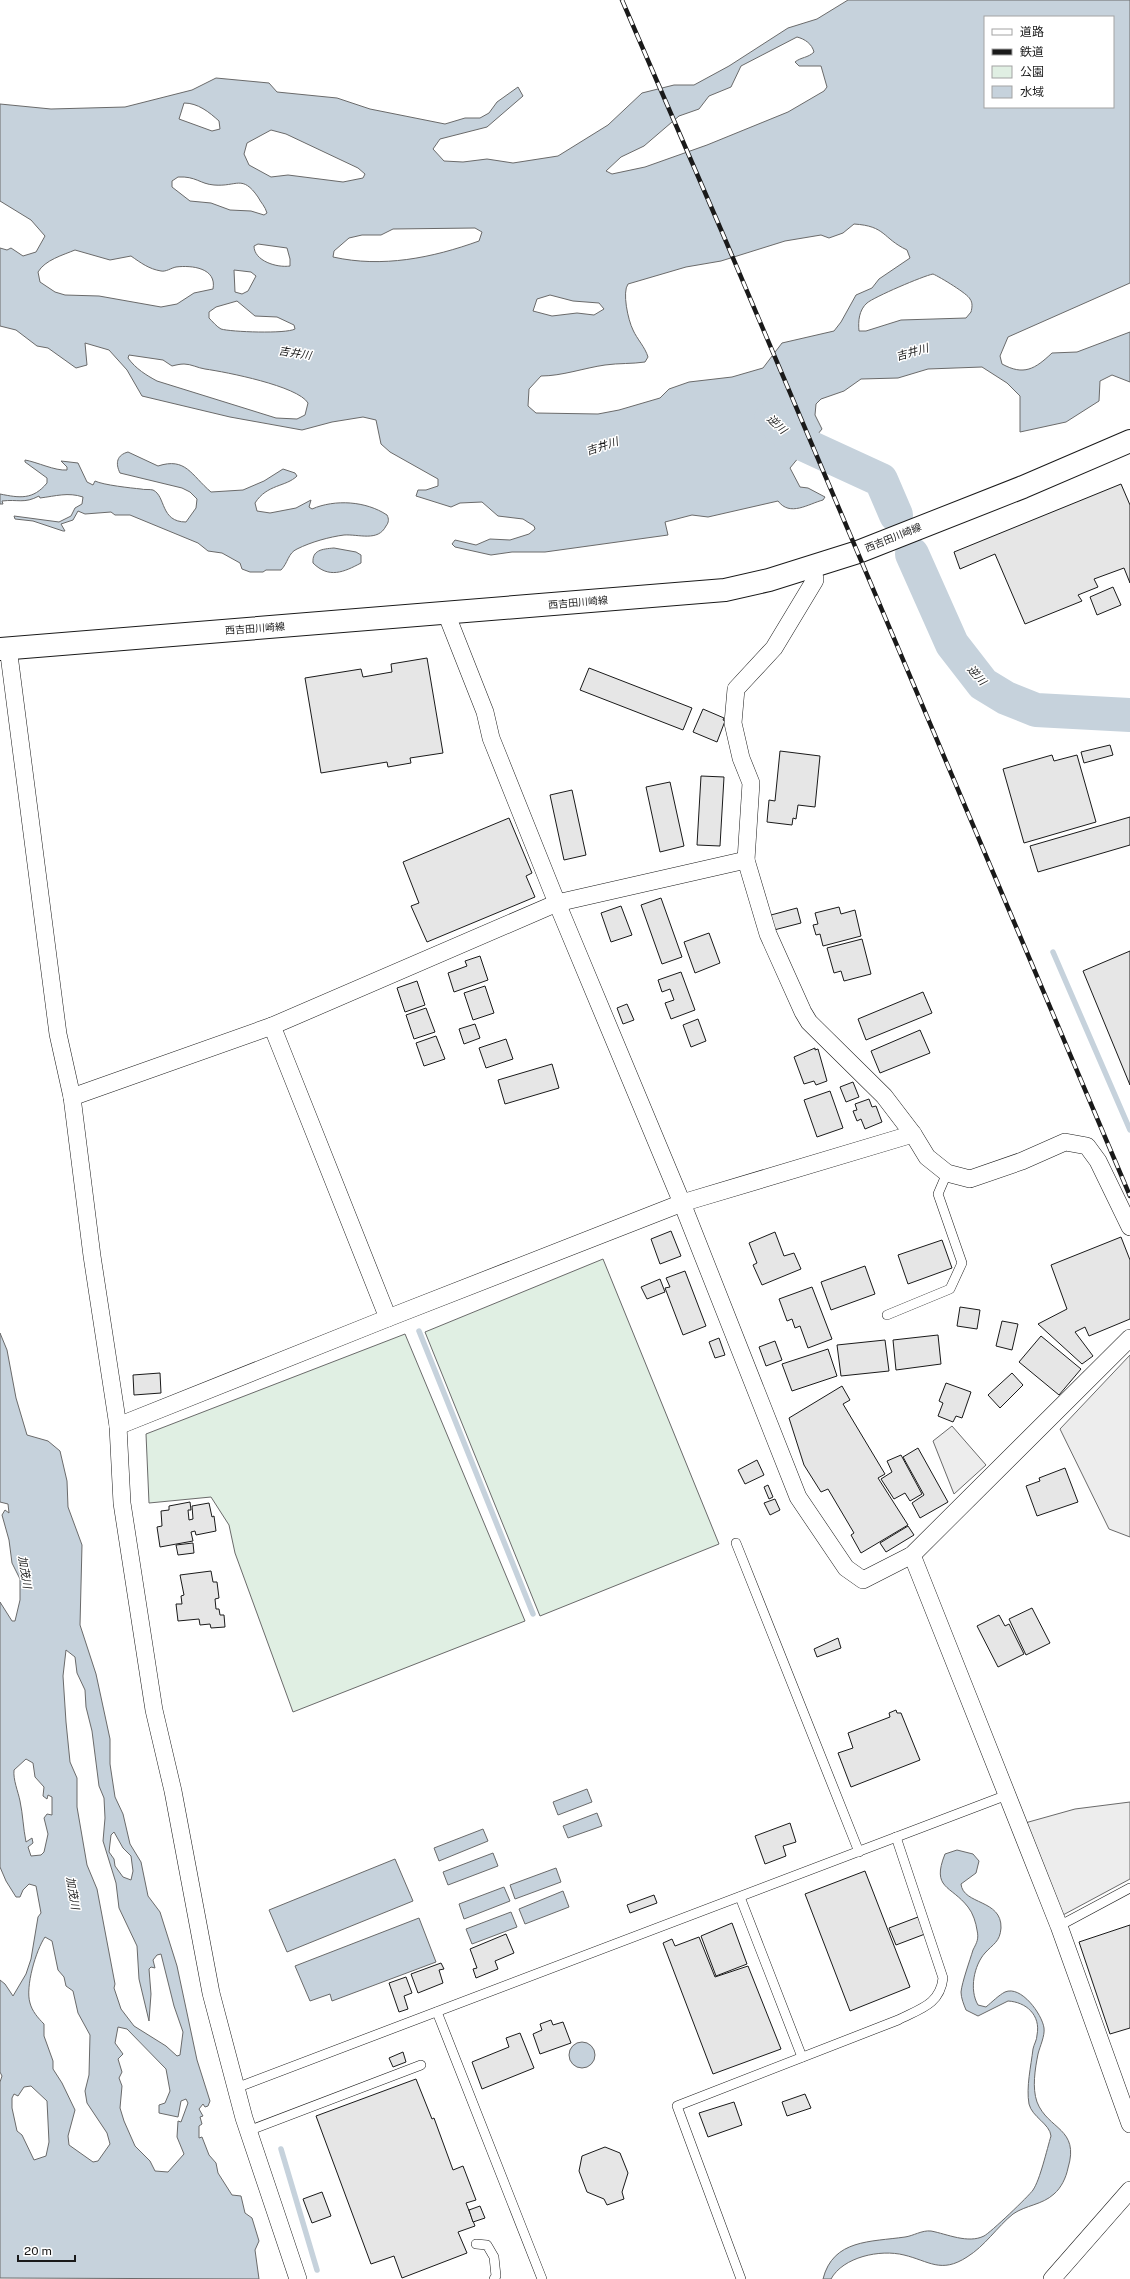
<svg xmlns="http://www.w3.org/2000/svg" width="1130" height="2279" font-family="'Public Sans','Noto Sans JP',sans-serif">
<rect width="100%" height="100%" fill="#fff"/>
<!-- green -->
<g fill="#e0efe3" stroke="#6a6a6a">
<polygon points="603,1259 719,1544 540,1616 425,1332"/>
<polygon points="405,1334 525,1621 293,1712 235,1553 229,1525 211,1497 149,1503 146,1434"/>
</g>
<!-- parking -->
<g fill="#ededed" stroke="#6a6a6a">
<polygon points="1130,1355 1130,1537 1109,1529 1060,1429"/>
<polygon points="952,1426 986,1465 954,1494 933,1441"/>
<polygon points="1130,1802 1130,1879 1063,1915 1025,1823 1075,1809"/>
</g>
<!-- water -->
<g fill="#c6d2dc" stroke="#6a6a6a" fill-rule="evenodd">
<path d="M848,0h282v283l-122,54 -8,19 2,8c22,12 33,5 50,-11l25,-1 53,-20v50l-18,-7 -12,6 -1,20 -33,21 -46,10v-36l-13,-13 -25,-16 -54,2 -30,9 -37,1 -17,12 -23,8 -5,5 -1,11 7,14 -32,39 10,19 8,1 17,9 -2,3c-15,4 -33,17 -45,1l-70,16 -16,-2 -27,7 3,13 -123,17h-33l-21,3 -36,-8 -3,-3 3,-4 21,5 14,-6 20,1 19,-6 6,-5 -1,-3 -11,-7 -25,-3 -16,-14 -22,1 -9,4 -35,-11 2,-6h8l12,-4v-7l-48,-27 -9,-8 -5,-24 -13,-3 -31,5 -30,8 -72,-13 -88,-21 -15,-26 -18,-20 -24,-7 2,22 -11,3 -28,-20 -11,-2 -21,-16 -16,-4v-78l7,2 4,-2 12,8 13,-4 9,-16 -14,-16 -31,-19v-97l51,5 74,-2 67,-17 24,-12 53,5 8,9 60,6 33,11 75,15 20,-6h15l9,-5 8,-11 21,-15 5,9 -36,31 -47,12 -7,10 11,12 19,1 24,-3 26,4 45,-7 50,-31 34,-32 32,-8h20l35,-19 59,-38 29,-9zM985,17h128v90h-128zM797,37c8,2 15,7 17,15 -6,6 -13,5 -19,10l4,4h22l6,21 -3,4 -36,21 -81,33 -62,22 -33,7 -6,-3 15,-14 23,-11 35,-30 20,-7 10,-13 22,-9 10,-21zM184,103c14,0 25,9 35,18l1,8 -8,2 -33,-12zM271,130l15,4 72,34 7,6 -2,4 -20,4 -55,-7 -17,2 -22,-12 -5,-11 3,-11zM178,177c18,-1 22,7 36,8 23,2 28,-11 44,12 3,6 7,9 9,16l-3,2 -13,-4 -21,-1 -19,-7 -21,-2 -18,-14v-6zM854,224c32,2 28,14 53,26l3,8 -31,21 -7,9 -16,7 -15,27 -7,9 -52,12 -19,25 -31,9 -43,5 -20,7 -9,9 -41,12 -21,4 -62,-1 -8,-7 1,-17 12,-13c21,0 43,-8 64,-11 14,-2 27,-1 40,-3l3,-5c-3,-10 -11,-18 -15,-27 -5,-10 -11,-38 -5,-46l58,-17 35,-6 64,-20 36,-6 8,3 14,-5zM475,228l7,4 -3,9c-47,17 -97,27 -146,16l1,-6 15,-13 13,-3h19l12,-6zM258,244l29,4 3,11v7c-13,2 -36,-5 -36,-20zM75,250l35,10 21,-4c10,7 18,13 30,15 5,1 10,-3 15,-4 16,-2 41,1 37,22l-19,4 -17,11 -16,3 -62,-11 -34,-1 -10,-3 -15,-10 -2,-10c7,-12 25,-17 37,-22zM234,270l17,2 5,4 -8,15 -6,3 -7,-2zM933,274c7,3 35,20 37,25 3,4 2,9 1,13l-5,6 -65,2 -35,11h-7c-1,-10 0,-21 8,-28 7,-6 56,-27 66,-29zM550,295l23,6 26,2 5,6 -10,6 -17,-2 -25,3 -19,-5 4,-12zM237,301l18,15 22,1 17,8 1,4c-9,5 -64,3 -74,0 -4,-2 -9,-8 -12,-11v-6l7,-5zM129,355l34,5 9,6c4,-1 8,-2 12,-2 7,0 14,4 21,5 21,3 93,17 103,34l-3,12 -8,4 -21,-1 -119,-37c-11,-6 -21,-12 -29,-23z"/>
<path d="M128,452l30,14c28,-9 33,9 53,26l32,-2 21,-9 19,-12 12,4 2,3c-11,11 -30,8 -42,27l2,8 13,2 26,-5 15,-8 -2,7 3,2c23,-10 54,-8 75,6 2,4 2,7 -1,11 -8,16 -27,8 -42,9 -15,2 -33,7 -47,14 -9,4 -9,14 -16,21h-15l-3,2h-13l-8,-3 -2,-6 -18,-10 -14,-2 -10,-8 -68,-28h-15l-4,-3 -26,2 -7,-3 -5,9 -12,4 4,7h-2l-30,-10 -18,-2 -1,-3 45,6 12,-6 4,-8 7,-4 1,-7c-15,-5 -27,-1 -43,1l-1,-2c-15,8 -21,3 -37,5l1,3h-3v-10c20,4 33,6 47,-11v-5l-22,-16v-2c12,2 30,11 42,10v-3l-6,-6 17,2 9,19 6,3 2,-4c8,4 36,7 46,8 3,1 9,0 12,1 13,6 7,32 33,32l10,-14 1,-9 -7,-7 -8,-4 -62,-15c-5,-10 -3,-18 8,-21z"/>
<path d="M334,548l22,4 5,3v8c-17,9 -32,16 -48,0 -1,-13 9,-14 21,-15z"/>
<path d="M0,1333l7,17 9,48 11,37 21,6 12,10 7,30 1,26 14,38 -2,80 16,49 14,65v25l5,33 8,17 7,30 11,18 7,34 12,16 17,54 20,94 13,41 -2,5 -3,1 -2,-3 -4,5 4,7 -3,1 2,7 -3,2v12l3,-1 7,18 7,8 2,10 14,22 9,1 4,17 7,5 7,23 -4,9 4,29 -259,-1v-196l2,-6 -2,-4v-92l5,4 8,12 13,-22 5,-15 7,-42 3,-4 -5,-27 -7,-2 -6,6 -3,7h-4l-10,-16 -6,-14v-265l12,19h3l5,-21v-21l-8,-16 -3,-23 -7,-25 3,-5 4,3 -1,-9 -8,-2zM66,1650l9,7 2,16 8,17 1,17 6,24 7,55 5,12 1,20 -2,23 13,42 3,25 18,38 2,33 10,42 2,-27 -2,-25 2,-2 4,1 -2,-8 4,-5 4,-1 13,52 9,26 -3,23 -3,1 -11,-10 -32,-20 -13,-17 -7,-21 1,-4 -18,-95 -10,-24 -10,-58v-29l-7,-16 -4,-40 -3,-46zM26,1759l7,4 2,14 9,10 -1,9 4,3 1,-4 4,2v18l-5,-1 -3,4 4,16 -4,18 -3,3 -10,1 -3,-9 5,-4 -1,-5 -6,4c-3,-15 -3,-27 -6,-41 -2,-10 -7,-21 -6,-31zM114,1832l9,16 8,8 2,15 -2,9 -8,-3 -8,-11 -1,-7 -5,-7 2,-17zM45,1937l7,4 6,29 6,7 2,9 7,5 5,22 12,22 -1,40 -4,16 2,12 20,30 3,11 -12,17 -5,1 -24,-17 -1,-9 7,-26 -13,-27 -9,-14v-8l-9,-25v-12c-6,-6 -12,-13 -14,-21 -5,-16 6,-53 15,-66zM118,2027l9,2 39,40 4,22 -5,12 -6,2v8l19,4 3,-16 5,-2 2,4 -7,19 -3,-1 -1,16 7,17 -16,18 -13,-1 -5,-10 -15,-15 -11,-25 -4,-13 2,-22 -3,-8 3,-6 -4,-13 5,-5 -8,-11zM31,2086l16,15 2,41 -3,14 -12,4 -12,-25 -5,-4 -5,-23v-10l2,-4 4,2 6,-9z"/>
<polygon points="587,1789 592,1802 558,1815 553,1802"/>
<polygon points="597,1813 602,1826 568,1838 563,1826"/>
<polygon points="483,1829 488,1841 439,1861 434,1848"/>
<path d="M957,1850l16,4 6,7 -3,12 -15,11c2,21 41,15 40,44 -1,14 -8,16 -16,25 -11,12 -16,37 -7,52l8,2c6,-5 13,-12 19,-15 16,-7 37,22 39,36 1,8 -4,18 -6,26 -3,15 -6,34 -1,48 11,28 43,26 31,66 -2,10 -7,20 -14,26 -12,11 -28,11 -41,20 -16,13 -28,32 -46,43 -26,17 -38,4 -63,-2 -24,-6 -61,2 -73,24h-8c10,-40 48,-37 82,-42 8,-1 17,-7 26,-6 16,3 37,13 53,5 6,-3 45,-40 49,-46 7,-10 14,-41 18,-54 -1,-12 -19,-19 -22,-32 -3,-17 2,-38 4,-55 1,-5 4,-9 4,-14 4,-20 -11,-33 -29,-34l-30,15 -12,-6c-2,-5 -5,-12 -5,-18 1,-10 9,-32 12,-42 4,-8 6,-11 4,-20 -1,-7 -4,-17 -9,-23 -17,-22 -37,-18 -23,-53z"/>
<polygon points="493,1853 498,1866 448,1885 443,1872"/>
<polygon points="395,1859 413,1901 287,1952 269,1910"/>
<polygon points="556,1868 561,1882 515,1899 510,1885"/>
<polygon points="504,1887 510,1901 464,1919 459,1904"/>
<polygon points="563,1891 569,1907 525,1924 519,1909"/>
<polygon points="511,1912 517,1927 472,1944 466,1929"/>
<polygon points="419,1918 436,1962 332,2001 330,1994 310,2001 295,1966"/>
<circle cx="582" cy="2055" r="13"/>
</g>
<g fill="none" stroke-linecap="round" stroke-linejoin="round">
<!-- stream -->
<g stroke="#c6d2dc" stroke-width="5.5">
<polyline points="1053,952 1130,1130"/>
<polyline points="419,1331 533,1614"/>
<polyline points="281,2149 317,2270"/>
</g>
<!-- river -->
<g stroke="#c6d2dc" stroke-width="34">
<polyline points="771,419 794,440 881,480 896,515"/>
<polyline points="912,554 952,644 983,684 1006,698 1036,710 1130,715"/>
</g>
</g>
<!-- building -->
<g fill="#e6e6e6" stroke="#1a1a1a">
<polygon points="1121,484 1130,505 1130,583 1124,568 1094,579 1098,587 1078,595 1082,601 1025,624 995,554 960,569 954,552"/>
<polygon points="1113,587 1121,605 1097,615 1090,597"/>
<polygon points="427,658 443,753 410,758 411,763 388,767 387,762 321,773 305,678 361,669 363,677 392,672 391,664"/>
<polygon points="589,668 692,708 683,730 580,690"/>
<polygon points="703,709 724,718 723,720 725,721 717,742 693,732"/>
<polygon points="1110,745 1113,755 1084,763 1081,752"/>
<polygon points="780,751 820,756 815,807 798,805 796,819 793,818 792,825 767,822 769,800 775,801"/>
<polygon points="1052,755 1054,761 1077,755 1096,822 1024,843 1003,769"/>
<polygon points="701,776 724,777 720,846 697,845"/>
<polygon points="670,782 684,846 660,852 646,787"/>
<polygon points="572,790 586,855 564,860 550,795"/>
<polygon points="1130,817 1130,845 1038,872 1030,846"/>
<polygon points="509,818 532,873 526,876 535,897 427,942 411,906 419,903 403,862"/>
<polygon points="661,898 682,957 662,964 641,905"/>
<polygon points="621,906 632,935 611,942 601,913"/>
<polygon points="839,907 841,914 855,910 861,936 823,946 820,934 816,935 813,925 818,924 815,913"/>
<polygon points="797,908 801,923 774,930 771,915"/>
<polygon points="709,933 720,963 695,973 684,942"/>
<polygon points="862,939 871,974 844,981 841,971 834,973 827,948"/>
<polygon points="1130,951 1130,1085 1083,971"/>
<polygon points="480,956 488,980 454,992 448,973 467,966 465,961"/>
<polygon points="681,972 695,1010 671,1019 665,1003 674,1000 670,989 662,992 658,980"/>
<polygon points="417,981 425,1005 405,1012 397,988"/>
<polygon points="485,986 494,1013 473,1020 464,993"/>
<polygon points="923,992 932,1013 866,1040 858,1019"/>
<polygon points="627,1004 634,1020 623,1024 617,1008"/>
<polygon points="426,1008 435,1032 414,1039 406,1015"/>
<polygon points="698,1019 706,1041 691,1047 683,1025"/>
<polygon points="475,1024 480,1038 464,1044 459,1029"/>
<polygon points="920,1030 930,1053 880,1073 871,1051"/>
<polygon points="436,1036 445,1059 424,1066 416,1043"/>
<polygon points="506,1039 513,1059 486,1068 479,1048"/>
<polygon points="815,1048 815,1050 818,1049 827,1081 816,1085 814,1081 804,1084 794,1057"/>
<polygon points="552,1064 559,1088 505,1104 498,1080"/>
<polygon points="853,1082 859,1097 846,1102 840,1087"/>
<polygon points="830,1091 843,1128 817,1137 804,1100"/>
<polygon points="869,1099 872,1107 876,1106 882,1122 865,1129 861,1119 857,1121 853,1111 857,1110 855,1104"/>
<polygon points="671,1231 681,1256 660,1264 651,1239"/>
<polygon points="775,1232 784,1256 794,1253 801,1269 762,1285 753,1265 757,1263 749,1243"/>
<polygon points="1121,1237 1130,1260 1130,1319 1089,1336 1085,1327 1075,1332 1093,1356 1082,1364 1038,1324 1067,1309 1051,1265"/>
<polygon points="942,1240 952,1268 908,1284 898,1255"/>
<polygon points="865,1266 875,1294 831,1310 821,1282"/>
<polygon points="685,1271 706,1326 683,1335 665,1288 670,1287 666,1278"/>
<polygon points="660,1279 665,1292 647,1299 641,1287"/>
<polygon points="812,1287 832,1339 808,1348 800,1326 795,1328 792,1319 787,1321 779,1299"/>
<polygon points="960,1307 980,1310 977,1329 957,1326"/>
<polygon points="1002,1321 1018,1324 1012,1350 996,1346"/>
<polygon points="938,1335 941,1364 896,1370 893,1340"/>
<polygon points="1041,1336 1081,1369 1059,1395 1019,1362"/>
<polygon points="719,1338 725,1355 715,1358 709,1342"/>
<polygon points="885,1340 889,1371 841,1376 837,1345"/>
<polygon points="775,1341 782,1360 766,1366 759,1347"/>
<polygon points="828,1349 837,1376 792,1391 782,1364"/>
<polygon points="160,1373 161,1393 134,1395 133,1375"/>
<polygon points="1012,1373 1023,1385 1000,1408 988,1395"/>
<polygon points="946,1383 971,1392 962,1418 956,1416 953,1422 938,1416 943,1403 939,1401"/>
<polygon points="842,1386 850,1400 843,1404 885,1474 878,1478 908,1525 861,1553 851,1535 854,1533 828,1489 821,1492 804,1465 789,1418"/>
<polygon points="918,1448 948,1502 920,1518 912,1503 924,1495 903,1457"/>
<polygon points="901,1455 922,1494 910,1501 905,1493 894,1499 881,1479 892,1472 887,1461"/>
<polygon points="757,1460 764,1475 745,1484 738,1470"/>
<polygon points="1065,1468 1078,1502 1037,1516 1026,1486 1040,1481 1039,1478"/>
<polygon points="768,1485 773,1497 769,1499 764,1487"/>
<polygon points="775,1499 780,1510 770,1515 764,1503"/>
<polygon points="190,1502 191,1510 188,1510 189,1520 193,1519 192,1506 209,1503 212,1517 214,1516 216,1531 196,1535 195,1531 191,1532 193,1541 160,1547 157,1527 162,1526 161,1511 169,1510 169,1506"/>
<polygon points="908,1526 914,1535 886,1552 880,1543"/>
<polygon points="193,1543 194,1553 178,1555 176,1545"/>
<polygon points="211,1571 213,1582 217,1582 219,1598 215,1599 216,1609 219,1609 220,1615 224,1615 225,1627 211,1628 210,1624 200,1625 199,1619 178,1621 176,1604 182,1604 181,1596 184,1595 180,1575"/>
<polygon points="1032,1608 1050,1643 1026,1655 1009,1619"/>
<polygon points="999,1615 1005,1626 1009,1624 1024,1654 998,1667 977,1626"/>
<polygon points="838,1638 841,1648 817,1657 814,1649"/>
<polygon points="896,1710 897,1713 901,1713 920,1760 851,1787 838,1753 853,1748 848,1733 890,1717 889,1713"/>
<polygon points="790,1823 796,1842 783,1846 786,1856 765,1864 755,1836"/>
<polygon points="865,1871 910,1987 850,2011 805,1894"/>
<polygon points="654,1895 657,1903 630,1913 627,1905"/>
<polygon points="918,1917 925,1934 896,1945 889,1928"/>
<polygon points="732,1923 747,1964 716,1976 701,1936"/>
<polygon points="1130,1925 1130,2028 1110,2034 1079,1942"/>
<polygon points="506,1934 514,1953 495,1961 498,1969 476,1978 473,1969 477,1968 470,1949"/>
<polygon points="699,1937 715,1977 748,1966 781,2049 713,2074 663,1943 672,1939 675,1946"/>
<polygon points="441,1963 444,1969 439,1970 443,1983 418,1993 411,1974"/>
<polygon points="406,1977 412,1993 404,1996 408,2009 399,2012 389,1983"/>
<polygon points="551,2020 553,2025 563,2022 571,2043 540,2054 533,2034 542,2030 540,2024"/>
<polygon points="520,2033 534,2068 482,2089 472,2062 509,2047 506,2038"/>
<polygon points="403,2052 406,2062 393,2067 389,2058"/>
<polygon points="416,2079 432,2119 434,2118 453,2170 463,2166 476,2200 466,2203 475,2226 458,2232 467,2253 402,2278 394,2256 371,2264 316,2116"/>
<polygon points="805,2094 811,2108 787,2116 782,2102"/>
<polygon points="734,2102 742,2125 708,2137 699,2113"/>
<polygon points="605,2147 620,2153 628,2173 622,2192 624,2199 607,2205 604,2199 587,2192 579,2171 582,2156"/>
<polygon points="322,2192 331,2216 312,2223 303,2199"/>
<polygon points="480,2206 485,2218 473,2222 469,2210"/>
</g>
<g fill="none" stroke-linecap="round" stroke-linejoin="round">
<defs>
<g id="service">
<polyline points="887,1315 950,1289 962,1263 938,1194 947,1173"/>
<polyline points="736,1543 859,1852"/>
<polyline points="740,1897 802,2057"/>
<polyline points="1059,1926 1130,1888"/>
<polyline points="437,2012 542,2279"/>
<polyline points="236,2088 1007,1795"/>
<polyline points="248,2131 421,2065"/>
<polyline points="476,2244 487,2245 494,2257 496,2276 494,2279"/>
<path d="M741,2279l-64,-173 221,-86c21,-11 42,-15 45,-42l-47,-141"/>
</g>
<g id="minor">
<polyline points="813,567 815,580 774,648 736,689 733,723 741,758 751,783 746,860 768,934 803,1012 809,1022 884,1096 913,1134 927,1157 947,1173 970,1179 1022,1161 1065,1142 1087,1146 1098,1161 1130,1227"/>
<polyline points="446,613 485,712 491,738 557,903 682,1203 798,1497 846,1568 863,1580 912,1555 1130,1338"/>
<polyline points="8,647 58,1034 72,1097 92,1256 118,1426 122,1503 154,1710 173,1791 211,1993 244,2118 298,2279"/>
<polyline points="272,1026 388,1318"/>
<polyline points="72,1097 272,1026 557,903 746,860"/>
<polyline points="118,1426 388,1318 682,1203 913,1134"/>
<polyline points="912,1555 1059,1926 1130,2124"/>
<polyline points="1052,2279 1130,2190"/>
</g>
<polyline id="secondary" points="0,649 725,590 769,580 858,552 1023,487 1130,441"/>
</defs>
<!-- service casing -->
<use href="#service" stroke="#1a1a1a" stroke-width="10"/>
<!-- minor casing -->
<use href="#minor" stroke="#1a1a1a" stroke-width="18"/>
<!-- secondary casing -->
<use href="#secondary" stroke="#1a1a1a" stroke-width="24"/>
<!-- service -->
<use href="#service" stroke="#fff" stroke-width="9"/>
<!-- minor -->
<use href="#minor" stroke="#fff" stroke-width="17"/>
<!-- secondary -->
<use href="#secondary" stroke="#fff" stroke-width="22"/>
<defs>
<polyline id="rail" points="622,0 722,232 1130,1196"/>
</defs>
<!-- rail casing -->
<use href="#rail" stroke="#1a1a1a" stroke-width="4.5"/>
<!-- rail -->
<use href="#rail" stroke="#fff" stroke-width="3" stroke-dasharray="9" stroke-linecap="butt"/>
</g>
<g text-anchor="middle" stroke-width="3" stroke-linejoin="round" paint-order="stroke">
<!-- street labels -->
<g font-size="10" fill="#1a1a1a" stroke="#fff">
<text transform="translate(893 537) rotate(-22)" y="4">西吉田川崎線</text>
<text transform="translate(578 602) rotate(-5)" y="4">西吉田川崎線</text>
<text transform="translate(255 628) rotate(-4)" y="4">西吉田川崎線</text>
</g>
<!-- water labels -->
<g font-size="11" font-style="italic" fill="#1a1a1a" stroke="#fff">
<text transform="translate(912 352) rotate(-16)" y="4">吉井川</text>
<text transform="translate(295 353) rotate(9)" y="4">吉井川</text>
<text transform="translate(777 424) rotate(43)" y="4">逆川</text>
<text transform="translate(602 446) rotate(-18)" y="4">吉井川</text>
<text transform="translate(977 675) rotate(48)" y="4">逆川</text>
<text transform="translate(25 1572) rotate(81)" y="4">加茂川</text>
<text transform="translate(73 1893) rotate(81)" y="4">加茂川</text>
</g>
</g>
<!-- legend -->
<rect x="984" y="16" width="130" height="92" fill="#ffffff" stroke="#a3a3a3"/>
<rect x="992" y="29" width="20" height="6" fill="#ffffff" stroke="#a3a3a3"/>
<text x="1020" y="36" font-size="12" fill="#1a1a1a">道路</text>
<rect x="992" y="49" width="20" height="6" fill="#1a1a1a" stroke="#a3a3a3"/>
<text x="1020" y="56" font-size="12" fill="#1a1a1a">鉄道</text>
<rect x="992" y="66" width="20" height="12" fill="#e0efe3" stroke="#a3a3a3"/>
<text x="1020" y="76" font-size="12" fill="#1a1a1a">公園</text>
<rect x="992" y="86" width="20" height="12" fill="#c6d2dc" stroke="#a3a3a3"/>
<text x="1020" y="96" font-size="12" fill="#1a1a1a">水域</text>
<!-- scale -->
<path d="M18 2255v6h57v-6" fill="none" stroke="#1a1a1a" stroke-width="2"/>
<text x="24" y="2255" font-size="12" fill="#1a1a1a" stroke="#ffffff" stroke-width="3" paint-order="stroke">20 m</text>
</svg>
